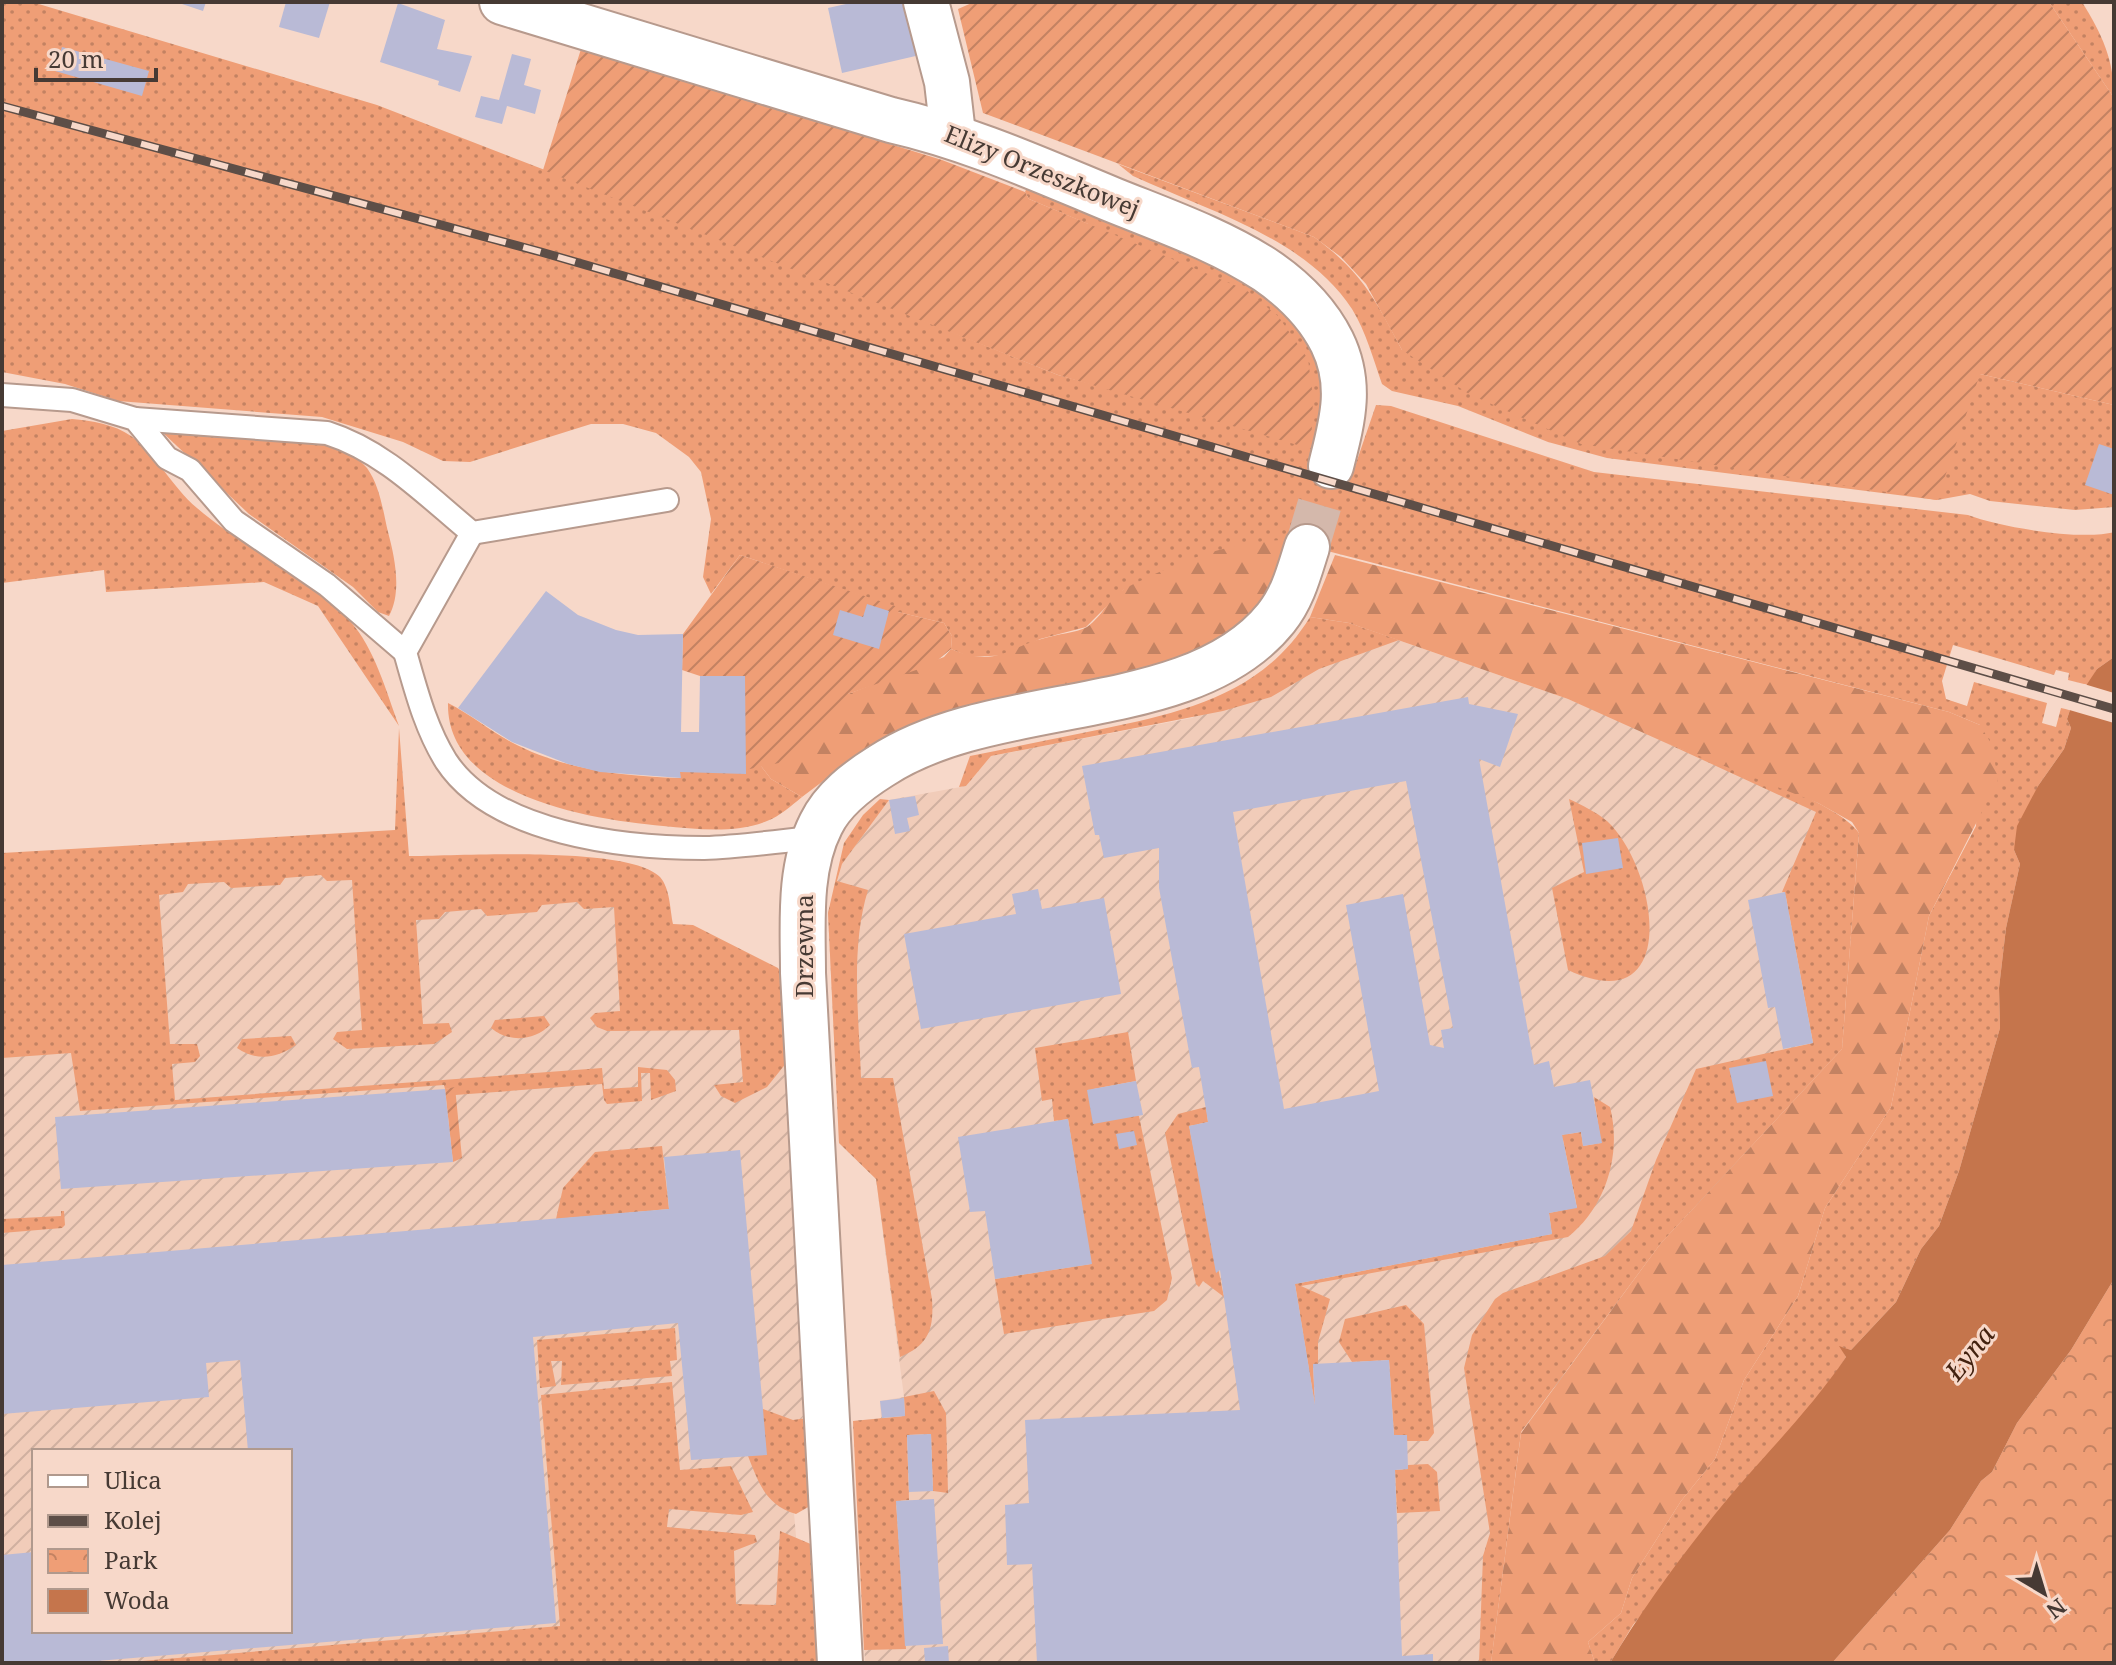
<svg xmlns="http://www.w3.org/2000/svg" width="2116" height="1665" font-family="'Noto Serif',serif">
<defs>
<pattern id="industrial-furrows" width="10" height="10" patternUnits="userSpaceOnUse" patternTransform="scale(2)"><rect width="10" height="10" fill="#f1ccb9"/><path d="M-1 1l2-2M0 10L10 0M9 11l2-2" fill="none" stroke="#d0b0a0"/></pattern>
<pattern id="grass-dots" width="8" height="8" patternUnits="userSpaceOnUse" patternTransform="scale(2)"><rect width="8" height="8" fill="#ef9e76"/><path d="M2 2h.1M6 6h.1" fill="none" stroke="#c38262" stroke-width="1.8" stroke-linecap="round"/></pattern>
<pattern id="forest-firs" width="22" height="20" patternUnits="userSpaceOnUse" patternTransform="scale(2)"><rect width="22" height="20" fill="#ef9e76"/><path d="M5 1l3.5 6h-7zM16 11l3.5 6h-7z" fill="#c38262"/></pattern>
<pattern id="park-crowns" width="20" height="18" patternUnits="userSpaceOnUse" patternTransform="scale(2)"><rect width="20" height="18" fill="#ef9e76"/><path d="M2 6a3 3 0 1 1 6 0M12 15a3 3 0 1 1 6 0" fill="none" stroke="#c38262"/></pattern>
<pattern id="garden-furrows" width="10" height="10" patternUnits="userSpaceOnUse" patternTransform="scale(2)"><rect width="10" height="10" fill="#ef9e76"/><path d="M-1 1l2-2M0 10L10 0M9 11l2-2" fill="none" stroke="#c38262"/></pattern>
</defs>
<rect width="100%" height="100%" fill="#f7d8c9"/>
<!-- industrial -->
<g fill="url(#industrial-furrows)" fill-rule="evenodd">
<polygon points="1349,623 1568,699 1818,803 1842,1049 1521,1432 1491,1663 865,1663 853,1421 881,1418 880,1401 904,1397 876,1179 839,1143 828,913 842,864 889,800 966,786 991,756 1192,718"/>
<path d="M2,866l642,5 7,146 135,-7 3,147 14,260 -4,5 -5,91 13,150h-805zM34,1451h256v180h-256z"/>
</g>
<!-- grass -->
<g fill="url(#grass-dots)">
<path d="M2,2h30l345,103 282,109 399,161 78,21 -48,-172 -59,-25 -4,-7 3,-7c79,29 248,90 286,167 16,33 6,75 3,109l36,11 23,-67 15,1 203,66 374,43c31,12 114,26 146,17v125l-17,12 -9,16 -20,-5 1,-7 -13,-3 -2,5 -101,-30 -11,36 4,18 21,7 7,-24 73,21 -5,20 14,4 5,-19 9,2 -3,9 4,9 -7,21 -26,37 -24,64 6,14 -14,64 -7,60 1,40 -41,143 -20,55 -18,23 -25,53 -45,48 -10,-3 5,10 -17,27 -196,241 -23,38h-15l-7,-21 33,-29 11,-35 49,-77 34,-42 29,-79 54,-84 27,-88 66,-101 38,-191 47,-90 4,-101 -31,-13 -664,-172 -162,50 -37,37 -46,12 -31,16 -39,2 -19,-8 1,-13 -8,-13 -46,-11v-4l-158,-53 -29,39 -8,-17 8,-58 -10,-47 -12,-15 -33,-24 -33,-9h-32l-121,38 -27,-1 -40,-19 -81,-25 -204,-16 -53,-17 -63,-12z"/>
<path d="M2049,2h33c20,32 32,58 32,96z"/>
<path d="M1118,164l196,73c48,35 61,62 88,113l578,24 134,31v102l-39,3 -85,-9 -20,-7 -33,6 -330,-42 -59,-16 -90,-36 -66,-15 -10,-7c-9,-26 -16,-52 -30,-75 -46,-71 -146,-99 -219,-133z"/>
<path d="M72,419c20,2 42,5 59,17 26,19 41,51 66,72 47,41 110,66 153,113 25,28 36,70 49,105l-81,-120 -54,-24 -158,10 -2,-22 -102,13v-152z"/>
<path d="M160,430c50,3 175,-3 207,38 13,18 16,43 21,64 7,26 14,60 1,84l-11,-4 -25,-25 -104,-73z"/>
<path d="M1310,617l39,6 50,17 -80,29 -48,28 -48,14 -232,45 -25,30 -7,1 11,-31c44,-9 88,-18 132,-27 83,-17 161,-35 208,-112z"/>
<path d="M448,703c22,11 41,27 63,39 53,28 110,34 169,36v-6l81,-6 10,13 31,18c-11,9 -22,19 -35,24 -32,13 -71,8 -104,5 -70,-6 -217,-29 -215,-123z"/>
<path d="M399,728l10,128c47,0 221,-11 251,21 10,11 10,32 13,47l20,1 85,43 8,14 1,80 -20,25 -32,16 -14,-7 -7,-11 29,-3 -4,-52 -132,1 -10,-4 -7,-9 5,-5 25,-2 -6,-104 -30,2 -7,-7 -35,3 -5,7 -50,4 -6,-7 -36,3 -6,7 -23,1 7,104 26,-1 3,9 -18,12 -87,5 -14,-10 4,-7 25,-2 -10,-150 -25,1 -6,-6 -36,3 -5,7 -49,3 -7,-6 -36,2 -5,8 -24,3 11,149h27l3,12 -5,6 -23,2 3,36 427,-32 2,21 34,-2v-20l29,3 8,10 1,11 -25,9 -1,-27h-9l1,28 -35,3 -3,-4 -2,-16 -147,11 -1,-7 -9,1 -1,-4 -364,26 -9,-58 -69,5v-205l393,-23z"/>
<path d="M1666,743c44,17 170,56 193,90l-17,216 -181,194 -140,189 -30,231h-12l4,-107 7,-23 -26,-165 8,-33 23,-36 8,-6 102,-37 26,-25 25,-71 40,-91 117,-26 -28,-151h-3l34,-80z"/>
<path d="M880,799l9,1 -47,64 -5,17 31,9c-18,58 -9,127 -7,188h32l39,221c2,30 -3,46 -32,58l-24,-178 -37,-36 -11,-230 16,-70 19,-28z"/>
<path d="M1569,799c13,6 27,13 38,22 52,49 74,202 -39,149l-16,-82 32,-16z"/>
<path d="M544,1016l6,9c-16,16 -41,18 -59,3l4,-8z"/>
<polygon points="1128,1032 1136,1081 1088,1090 1139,1116 1172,1278 1167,1300 1154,1311 1004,1334 995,1279 1091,1264 1068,1119 1054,1121 1052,1099 1042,1101 1035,1048"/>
<path d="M291,1036l5,9c-19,13 -39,17 -59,3l5,-9z"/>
<path d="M1594,1097l16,10c12,47 -4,100 -42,130l-267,49 29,13 -12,43v22l-5,1 2,41 -20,-122 257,-50 -3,-21 28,-6 -15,-72 19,-3 2,14 18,-3z"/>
<polygon points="1206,1107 1208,1122 1189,1126 1224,1297 1203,1281 1199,1287 1196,1284 1165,1133 1178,1114"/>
<polygon points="662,1146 669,1209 556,1219 563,1188 595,1152"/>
<polygon points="61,1211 64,1211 65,1225 62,1228 2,1233 2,1219 61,1216"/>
<polygon points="1406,1305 1424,1324 1434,1433 1428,1441 1407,1441 1406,1435 1394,1435 1389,1360 1352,1362 1339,1342 1345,1319"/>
<polygon points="675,1328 677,1360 670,1361 672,1376 561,1385 562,1361 551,1361 556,1386 540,1388 537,1340"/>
<polygon points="672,1382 680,1470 731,1466 753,1512 741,1515 669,1509 667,1527 755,1535 757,1542 734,1551 736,1604 776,1605 780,1531 813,1545 818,1663 117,1663 560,1626 541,1395"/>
<polygon points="934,1391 946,1413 948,1493 933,1491 931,1434 907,1435 909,1500 896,1501 906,1649 864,1650 853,1421 905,1416 904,1397"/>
<path d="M763,1409l30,11 14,-2 3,88 -14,8c-30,-9 -37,-30 -48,-58z"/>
<polygon points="1428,1464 1437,1472 1440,1511 1397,1513 1395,1470 1408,1469 1408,1465"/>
</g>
<!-- forest -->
<g fill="url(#forest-firs)">
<path d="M1285,540l-9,29 7,2c-24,39 -52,62 -91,85l-271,65 -62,33 -57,43 -31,-18 -10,-13 18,-4 69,-68 96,-37 7,-8c46,19 54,-1 94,-11 12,-4 31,-5 42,-11 15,-10 23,-31 39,-39 50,-25 103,-47 159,-48z"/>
<polygon points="1335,555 1949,712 1980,725 1992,745 1998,780 1929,916 1891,1107 1825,1208 1798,1296 1744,1380 1715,1459 1681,1501 1632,1578 1621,1613 1588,1642 1595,1663 1491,1663 1521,1433 1661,1243 1842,1049 1859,833 1852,822 1818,803 1666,743 1568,699 1349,623 1310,617"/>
</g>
<!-- park -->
<polygon fill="url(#park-crowns)" points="2114,1279 2114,1663 1832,1663 1950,1530 1981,1481 1992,1472 2017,1423 2071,1350"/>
<!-- garden -->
<g fill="url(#garden-furrows)">
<polygon points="974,2 2049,2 2114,98 2114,405 1980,374 1937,500 1581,444 1469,394 1402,350 1366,284 1341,257 1314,237 983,113 958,9"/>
<polygon points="581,49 942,160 1025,192 1029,199 1246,290 1278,316 1308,359 1313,397 1311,449 1058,375 543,170"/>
<polygon points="740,555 898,607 898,612 944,623 952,636 951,649 933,664 848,694 849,706 779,763 745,770 745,676 700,676 682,670 683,634"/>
<polygon points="455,1087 462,1158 453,1162 445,1089"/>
</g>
<!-- water -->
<path fill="#c5754c" d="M2114,657v622l-43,71 -54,73 -25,49 -11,9 -31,49 -118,133h-222c28,-47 61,-93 95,-136 45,-59 100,-109 141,-170l-7,-11 12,4 45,-48 25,-53 18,-23 20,-55 41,-143 -1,-40 7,-60 14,-64 -6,-14 3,-24 21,-40 26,-37 7,-21 -4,-9 3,-9 27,-41z"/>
<!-- pier -->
<polygon fill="#f7d8c9" points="2084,684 2114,693 2114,723 2066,709"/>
<!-- building -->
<g fill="#b9bad6" fill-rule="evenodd">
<polygon points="176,2 206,2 203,11"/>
<polygon points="286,2 330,2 319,38 279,27"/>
<polygon points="855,2 907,2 920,55 842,73 828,8"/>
<polygon points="398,3 445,20 437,49 472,56 460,92 438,85 439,81 380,62"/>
<polygon points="62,47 149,71 142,96 55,71"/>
<polygon points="512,54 531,59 524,85 541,90 535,114 507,106 502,124 475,117 481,96 499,100"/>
<polygon points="2099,444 2114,449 2114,495 2085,485"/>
<polygon points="546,591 578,615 616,630 638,635 683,634 681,732 699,732 700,676 745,676 746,774 680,772 681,778 600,772 568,764 512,742 458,708"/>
<polygon points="867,604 889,611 879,649 833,635 840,610 863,617"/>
<path d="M1468,697l1,7 49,10 -18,53 -21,-8 55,306 15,-4 5,26 36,-7 12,63 -19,3 -2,-14 -19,3 15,73 -28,5 3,21 -257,50 20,121 -2,-41 76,-4 5,75h13l1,34 -13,1 7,186 31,-2v9h-396l-5,-99 -25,1 -2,-60 24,-2 -4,-83 215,-10 -20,-140 -4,3 -27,-147 19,-4 -9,-55 -7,1 -33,-180v-40l-55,10 -5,-23h-4l-13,-69zM1406,781l47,247 -12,2 3,18 -14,-3 -27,-151 -57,11 33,186 -95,18 -51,-297z"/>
<polygon points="915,796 919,815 907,818 910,831 895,834 889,800"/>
<polygon points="1618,838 1623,868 1586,874 1582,843"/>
<polygon points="1038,889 1042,909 1104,898 1121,994 921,1029 904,934 1016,914 1012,894"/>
<polygon points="1785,892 1813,1043 1783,1049 1775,1007 1768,1008 1748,900"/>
<polygon points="1766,1061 1773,1096 1737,1103 1729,1068"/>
<polygon points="1136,1081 1143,1115 1093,1124 1087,1090"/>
<polygon points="445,1089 453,1162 61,1189 55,1117"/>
<polygon points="1068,1119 1092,1264 995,1279 985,1211 970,1212 958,1137"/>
<polygon points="1134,1131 1137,1145 1119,1149 1116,1134"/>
<polygon points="740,1150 767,1455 691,1460 678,1323 533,1337 556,1623 73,1663 2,1663 2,1555 34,1552 34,1631 290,1631 290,1451 248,1451 240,1360 206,1363 209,1397 2,1414 2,1265 669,1209 664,1157"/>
<polygon points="904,1398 905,1416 882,1418 880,1401"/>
<polygon points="931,1434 933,1491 909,1492 907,1435"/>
<polygon points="934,1499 943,1644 905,1646 896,1501"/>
<polygon points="948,1646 949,1663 925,1663 924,1648"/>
</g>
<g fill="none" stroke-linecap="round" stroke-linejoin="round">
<!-- street-tunnel -->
<polyline stroke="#d4b8ab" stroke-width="44" stroke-dasharray="44 22" stroke-linecap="butt" points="1307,547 1331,466"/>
<defs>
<g id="lane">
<polyline points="2,395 72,400 135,419 167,458 190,470 234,521 327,585 405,652"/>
<path d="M135,419l192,14c57,18 99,62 145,100l195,-33"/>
<path d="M472,533l-67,119c11,38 20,75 41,109 48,73 178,87 258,87 37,-1 74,-7 110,-10"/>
</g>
<g id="street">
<path d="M502,2l389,118c79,18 147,49 222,80 52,21 107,40 154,71 26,18 51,43 65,71 21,43 10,80 -1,124"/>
<polyline points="926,2 947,82 953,134"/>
<path d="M840,1663l-37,-690c0,-48 -5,-104 18,-149 12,-25 36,-43 60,-58 114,-75 311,-43 395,-148 17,-21 23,-46 31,-71"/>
</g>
</defs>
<!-- lane casing -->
<use href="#lane" stroke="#b79a8d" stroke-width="26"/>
<!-- street casing -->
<use href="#street" stroke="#b79a8d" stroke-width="48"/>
<!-- lane -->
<use href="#lane" stroke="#fff" stroke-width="22"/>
<!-- street -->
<use href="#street" stroke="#fff" stroke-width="44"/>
<defs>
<polyline id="rail" points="2,106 541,252 2114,709"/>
</defs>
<!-- rail casing -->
<use href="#rail" stroke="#5d4e47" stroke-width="9"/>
<!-- rail -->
<use href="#rail" stroke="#f7d8c9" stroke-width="6" stroke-dasharray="18" stroke-linecap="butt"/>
</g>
<g text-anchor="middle" stroke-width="6" stroke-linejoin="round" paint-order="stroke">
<!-- street labels -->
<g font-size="24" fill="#463a34" stroke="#f7d8c9">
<text transform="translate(1042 172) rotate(22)" y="8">Elizy Orzeszkowej</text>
<text transform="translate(805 946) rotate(-90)" y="8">Drzewna</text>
</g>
<!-- water labels -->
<g font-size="26" font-style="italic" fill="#432210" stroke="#f7d8c9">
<text transform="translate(1970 1353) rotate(-51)" y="9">Łyna</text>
</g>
</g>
<!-- border -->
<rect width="2116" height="1665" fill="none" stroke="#463a34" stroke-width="8"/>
<!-- legend -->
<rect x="32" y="1449" width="260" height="184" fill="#f7d8c9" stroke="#b0998d" stroke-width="2"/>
<rect x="48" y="1475" width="40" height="12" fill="#ffffff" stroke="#b0998d" stroke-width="2"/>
<text x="104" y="1489" font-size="24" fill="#463a34">Ulica</text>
<rect x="48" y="1515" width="40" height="12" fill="#5d4e47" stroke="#b0998d" stroke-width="2"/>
<text x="104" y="1529" font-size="24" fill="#463a34">Kolej</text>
<rect x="48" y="1549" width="40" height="24" fill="url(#park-crowns)" stroke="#b0998d" stroke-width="2"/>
<text x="104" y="1569" font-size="24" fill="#463a34">Park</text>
<rect x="48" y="1589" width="40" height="24" fill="#c5754c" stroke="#b0998d" stroke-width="2"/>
<text x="104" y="1609" font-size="24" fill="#463a34">Woda</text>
<!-- north arrow -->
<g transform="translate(2044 1593) rotate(142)" stroke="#f7d8c9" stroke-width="6" paint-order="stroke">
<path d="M0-6L14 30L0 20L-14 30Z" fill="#463a34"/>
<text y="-12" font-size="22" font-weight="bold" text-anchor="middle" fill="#463a34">N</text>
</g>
<!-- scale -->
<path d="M36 68v12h120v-12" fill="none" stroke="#463a34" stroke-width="4"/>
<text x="48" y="68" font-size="24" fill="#463a34" stroke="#f7d8c9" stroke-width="6" paint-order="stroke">20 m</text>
</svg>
